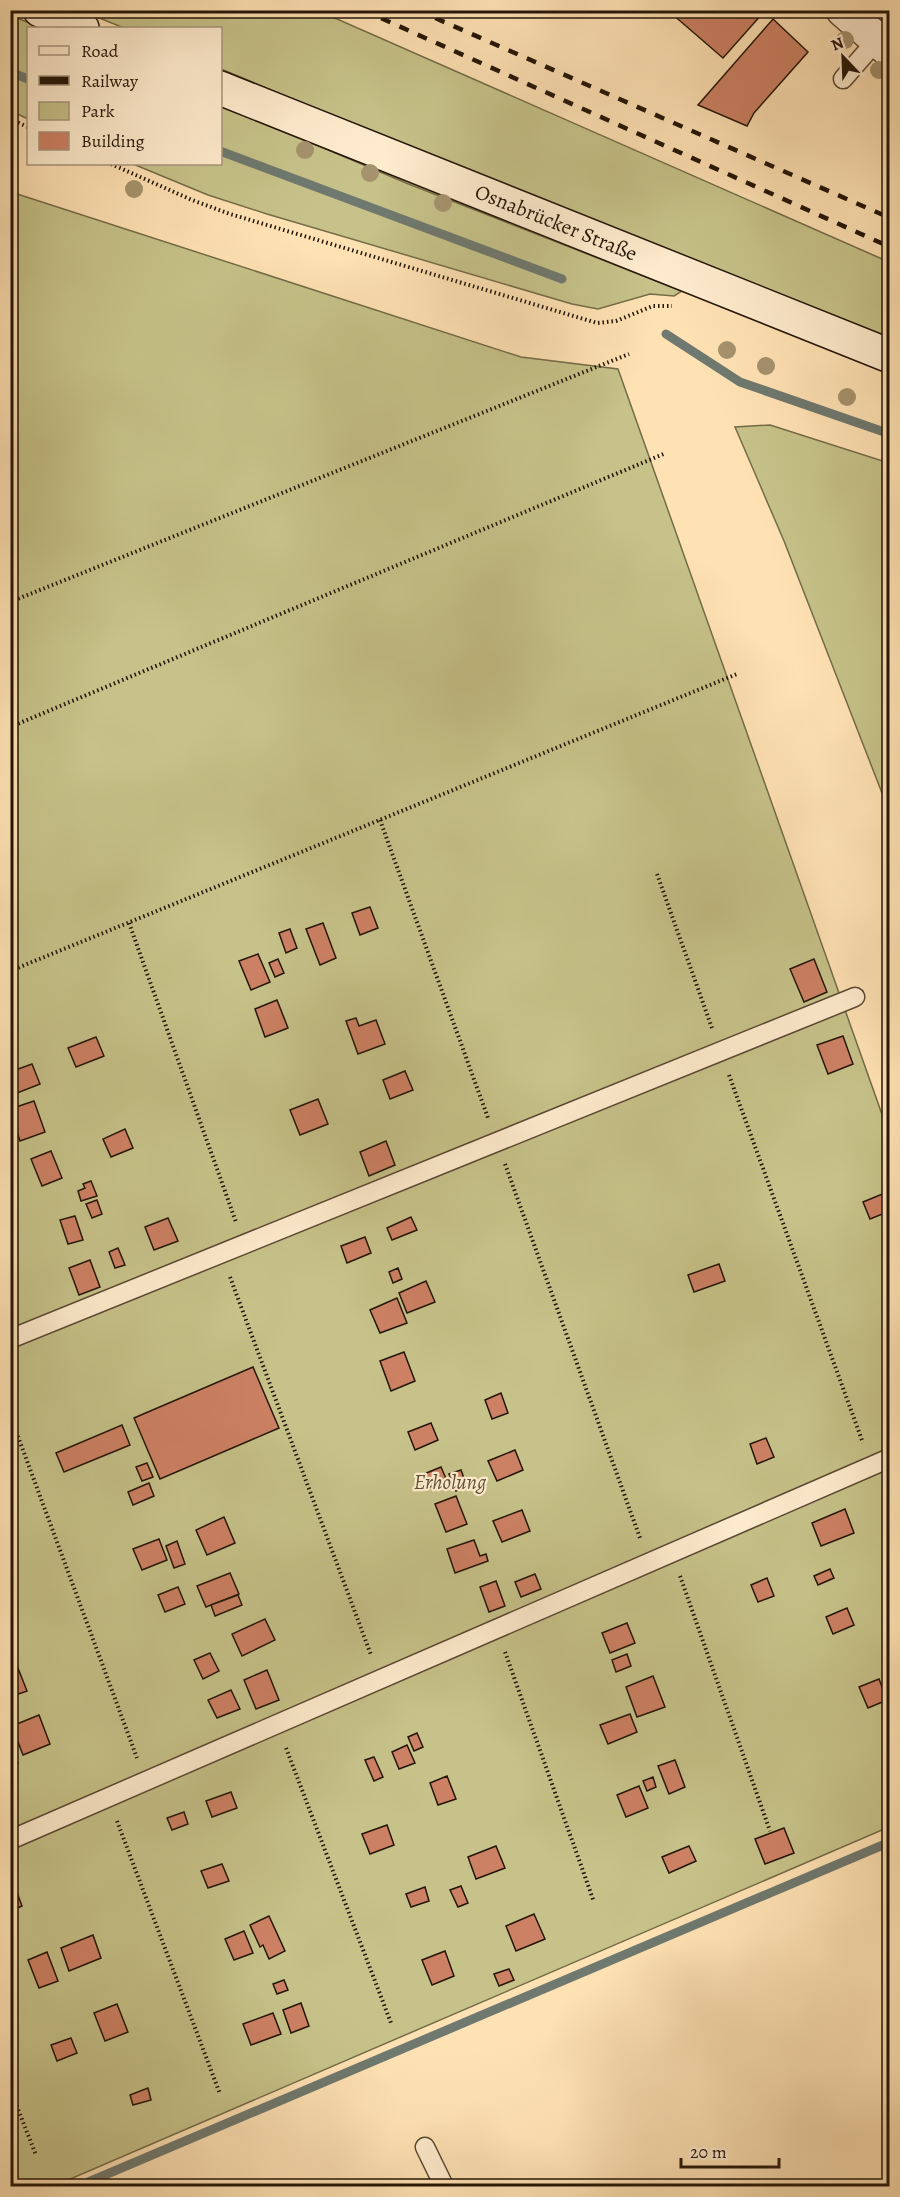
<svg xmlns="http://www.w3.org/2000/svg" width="900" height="2197" font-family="Alegreya,serif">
<rect width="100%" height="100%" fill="#ffe2b4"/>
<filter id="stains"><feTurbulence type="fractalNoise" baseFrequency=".00333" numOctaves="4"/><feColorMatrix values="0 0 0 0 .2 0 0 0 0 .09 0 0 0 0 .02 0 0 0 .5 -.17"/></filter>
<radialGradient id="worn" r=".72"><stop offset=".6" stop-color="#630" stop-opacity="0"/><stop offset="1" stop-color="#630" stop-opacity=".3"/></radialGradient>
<!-- green -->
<g fill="#c6c289" stroke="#746c48" stroke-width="1.5">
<polygon points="82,11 319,11 889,262 889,339 454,166 221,69 220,28 124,28"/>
<polygon points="10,15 41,28 28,28 28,119 11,111"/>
<polygon points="221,104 406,183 682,291 674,296 650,294 598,309 572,304 267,214 208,195 133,164 220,164"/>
<polygon points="11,192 521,357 618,369 890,1137 889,1827 54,2186 11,2186"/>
<polygon points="770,425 889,463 889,811 784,541 735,427"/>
</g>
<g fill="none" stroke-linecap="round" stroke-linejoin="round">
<!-- stream -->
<g stroke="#6f796f" stroke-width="9">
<polyline points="10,72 28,79"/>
<polyline points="220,151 562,279"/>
<polyline points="666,334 740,382 890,434"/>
<polyline points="79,2186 890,1842"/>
</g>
</g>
<!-- building -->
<g fill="#cd8164" stroke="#231507" stroke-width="1.5">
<polygon points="675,10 758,10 762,14 723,58 672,14"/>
<polygon points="773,19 808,52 754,113 747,126 698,105"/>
<polygon points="370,907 378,928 360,935 352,913"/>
<polygon points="323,923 336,958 320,965 306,929"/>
<polygon points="290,929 297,948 286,953 279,933"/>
<polygon points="258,954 270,982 251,990 239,961"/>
<polygon points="278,959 284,973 275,977 269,963"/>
<polygon points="814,959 827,992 804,1002 790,969"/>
<polygon points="277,1000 288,1028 265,1037 255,1009"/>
<polygon points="356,1018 359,1026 376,1020 385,1044 358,1054 346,1021"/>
<polygon points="843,1036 853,1064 828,1074 817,1045"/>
<polygon points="96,1037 104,1056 76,1067 68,1048"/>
<polygon points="32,1064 40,1084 12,1095 10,1072"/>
<polygon points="405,1071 413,1090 390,1099 383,1080"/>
<polygon points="318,1099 328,1124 300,1135 290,1110"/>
<polygon points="34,1101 45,1132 20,1141 10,1109"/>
<polygon points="125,1129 133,1148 111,1157 103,1139"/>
<polygon points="386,1141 395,1165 369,1176 360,1152"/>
<polygon points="51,1151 62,1178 42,1186 31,1159"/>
<polygon points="91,1181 97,1196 81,1201 78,1191 85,1188 83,1184"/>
<polygon points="885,1193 890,1203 890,1211 870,1219 863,1202"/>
<polygon points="97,1200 102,1214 92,1218 86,1204"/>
<polygon points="75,1216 83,1240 68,1244 60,1220"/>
<polygon points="411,1217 417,1230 392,1240 387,1228"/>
<polygon points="168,1218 178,1241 154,1250 145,1227"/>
<polygon points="365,1237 371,1253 347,1263 341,1246"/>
<polygon points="118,1248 125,1265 115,1268 109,1252"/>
<polygon points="90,1260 100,1287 79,1295 69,1268"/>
<polygon points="719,1264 725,1281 694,1292 688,1275"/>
<polygon points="398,1268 402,1279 393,1283 389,1272"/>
<polygon points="426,1281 435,1302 407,1313 399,1293"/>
<polygon points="397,1298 407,1323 380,1333 370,1310"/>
<polygon points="404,1352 415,1381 391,1391 380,1361"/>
<polygon points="253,1367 279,1428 160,1479 134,1418"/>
<polygon points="501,1393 508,1413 492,1419 485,1400"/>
<polygon points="431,1423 438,1440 415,1450 408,1432"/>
<polygon points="122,1425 130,1445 64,1472 56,1453"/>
<polygon points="766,1438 774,1457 757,1464 750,1444"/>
<polygon points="515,1450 523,1470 497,1481 488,1461"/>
<polygon points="147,1463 153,1477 142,1481 136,1467"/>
<polygon points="441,1467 447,1481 430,1487 424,1474"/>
<polygon points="461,1470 467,1486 456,1491 449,1474"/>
<polygon points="149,1483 154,1496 133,1505 128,1492"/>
<polygon points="456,1496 467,1524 446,1532 435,1504"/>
<polygon points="845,1509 854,1533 821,1546 812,1523"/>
<polygon points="522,1510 530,1531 502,1542 493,1521"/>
<polygon points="224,1517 235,1543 207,1555 196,1530"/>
<polygon points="159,1539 167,1560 142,1570 133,1549"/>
<polygon points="474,1540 480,1556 486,1554 488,1561 455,1573 447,1549"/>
<polygon points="177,1541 185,1564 174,1568 166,1546"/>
<polygon points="830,1569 834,1578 818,1585 814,1576"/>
<polygon points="230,1573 239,1594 206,1607 197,1586"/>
<polygon points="535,1574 541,1589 521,1597 515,1582"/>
<polygon points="767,1578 774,1596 758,1602 751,1585"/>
<polygon points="496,1581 505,1606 489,1612 480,1587"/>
<polygon points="178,1587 185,1604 165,1612 158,1595"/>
<polygon points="238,1595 242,1605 215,1616 211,1605"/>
<polygon points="847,1608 854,1625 833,1634 826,1617"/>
<polygon points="265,1619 275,1640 242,1656 232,1634"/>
<polygon points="627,1623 635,1643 610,1653 602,1633"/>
<polygon points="210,1653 219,1671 203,1679 194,1660"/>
<polygon points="627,1654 631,1666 616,1672 612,1660"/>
<polygon points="16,1663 27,1691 10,1697 10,1665"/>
<polygon points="267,1670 279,1700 256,1709 244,1680"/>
<polygon points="653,1676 665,1707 637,1717 626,1687"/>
<polygon points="879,1679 887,1700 868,1708 859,1687"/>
<polygon points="231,1690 240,1709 217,1718 208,1700"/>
<polygon points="630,1714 637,1732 608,1744 600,1725"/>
<polygon points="39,1715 50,1744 23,1755 12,1726"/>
<polygon points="417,1733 423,1747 414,1751 408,1737"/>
<polygon points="10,1744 18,1763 10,1766"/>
<polygon points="407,1745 415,1763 399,1769 392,1752"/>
<polygon points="374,1757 383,1777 374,1781 365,1760"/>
<polygon points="675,1760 685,1787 669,1794 658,1766"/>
<polygon points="447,1776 456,1799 438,1805 430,1783"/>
<polygon points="653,1777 656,1787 647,1791 643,1781"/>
<polygon points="639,1786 648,1808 626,1817 617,1795"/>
<polygon points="231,1792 237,1808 212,1817 206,1801"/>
<polygon points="184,1812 188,1824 172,1830 167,1818"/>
<polygon points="387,1825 394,1845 370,1854 362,1834"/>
<polygon points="784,1828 794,1853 765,1864 755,1839"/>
<polygon points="496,1846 505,1868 476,1879 468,1857"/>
<polygon points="689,1846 696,1861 669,1873 662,1857"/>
<polygon points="222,1864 229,1881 208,1888 201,1871"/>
<polygon points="461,1886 468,1903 458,1907 450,1890"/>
<polygon points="15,1887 22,1906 10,1911 10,1889"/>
<polygon points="425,1887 429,1901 411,1907 406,1894"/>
<polygon points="534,1914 545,1939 516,1951 506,1926"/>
<polygon points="269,1916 285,1951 269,1959 263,1945 260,1947 250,1925"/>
<polygon points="244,1931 253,1953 234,1960 225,1939"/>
<polygon points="93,1935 101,1958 69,1971 61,1948"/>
<polygon points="445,1951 454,1976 432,1985 422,1960"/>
<polygon points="47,1952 58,1981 39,1988 28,1960"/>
<polygon points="509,1969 514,1980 499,1986 494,1974"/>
<polygon points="284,1980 288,1990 277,1994 273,1984"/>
<polygon points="301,2003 309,2026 291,2033 283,2010"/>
<polygon points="117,2004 128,2032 105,2041 94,2013"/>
<polygon points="273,2013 281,2034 251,2045 243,2024"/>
<polygon points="71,2038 77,2053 57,2061 51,2045"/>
<polygon points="148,2088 151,2100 133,2105 130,2095"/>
</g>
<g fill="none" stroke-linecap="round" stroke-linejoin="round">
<defs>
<g id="lane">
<polyline points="843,79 877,40"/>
<polyline points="10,1339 855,997"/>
<polyline points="10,1840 890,1458"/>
<polyline points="425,2147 444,2186"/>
</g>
<polyline id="street" points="843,10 890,51"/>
<g id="secondary">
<polyline points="40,10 82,28"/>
<path id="s1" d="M220,88l670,268"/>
</g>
</defs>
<!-- lane casing -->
<use href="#lane" stroke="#5a4832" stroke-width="21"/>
<!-- street casing -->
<use href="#street" stroke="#5a4832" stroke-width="36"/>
<!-- secondary casing -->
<use href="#secondary" stroke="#231507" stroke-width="36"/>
<!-- path -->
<g stroke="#231507" stroke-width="4" stroke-dasharray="1.5 3" stroke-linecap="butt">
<polyline points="10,119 28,127"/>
<polyline points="111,164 192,200 230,214 597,323 616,321 653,306 672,306"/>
<polyline points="10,602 629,354"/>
<polyline points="10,727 666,453"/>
<polyline points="380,820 488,1118"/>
<polyline points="657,874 712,1028"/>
<polyline points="129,923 236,1222"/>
<polyline points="10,971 737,674"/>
<polyline points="729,1075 863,1443"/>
<polyline points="505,1164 640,1538"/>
<polyline points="230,1277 371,1655"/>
<polyline points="10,1415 137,1758"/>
<polyline points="680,1576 770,1831"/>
<polyline points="505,1652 594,1902"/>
<polyline points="286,1748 391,2023"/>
<polyline points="117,1821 220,2094"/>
<polyline points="10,2089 36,2155"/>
</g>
<!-- lane -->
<use href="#lane" stroke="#ffecce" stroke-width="18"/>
<!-- street -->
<use href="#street" stroke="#ffecce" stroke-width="33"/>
<!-- secondary -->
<use href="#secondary" stroke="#ffecce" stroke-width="33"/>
<!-- rail -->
<g stroke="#231507" stroke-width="4.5" stroke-dasharray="10 10" stroke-linecap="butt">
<polyline points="363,10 890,247"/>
<polyline points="417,10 890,218"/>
</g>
</g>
<!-- trees -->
<g fill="#a5936e">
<circle cx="845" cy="40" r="9"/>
<circle cx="879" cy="70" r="9"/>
<circle cx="305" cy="150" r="9"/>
<circle cx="370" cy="173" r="9"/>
<circle cx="134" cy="189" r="9"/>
<circle cx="443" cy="203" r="9"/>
<circle cx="727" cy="350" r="9"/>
<circle cx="766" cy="366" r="9"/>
<circle cx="847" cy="397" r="9"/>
</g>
<g text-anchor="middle" stroke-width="4.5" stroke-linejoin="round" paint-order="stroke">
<!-- street labels -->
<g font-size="21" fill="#231507" stroke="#ffecce">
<text dy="7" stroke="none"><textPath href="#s1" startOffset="362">Osnabrücker Straße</textPath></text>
</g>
<!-- park labels -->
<g font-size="21" font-style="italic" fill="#5c5234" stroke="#ffecce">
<text x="450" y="1489">Erholung</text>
</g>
</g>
<!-- margin -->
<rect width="900" height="2197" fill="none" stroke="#ffe2b4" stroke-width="36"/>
<rect x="12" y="12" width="876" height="2173" fill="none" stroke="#231507" stroke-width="3"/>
<rect x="18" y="18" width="864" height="2161" fill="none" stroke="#231507" stroke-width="1.5"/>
<!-- legend -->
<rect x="27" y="27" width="195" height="138" fill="#ffecce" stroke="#a7967e" stroke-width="1.5"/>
<rect x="39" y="46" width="30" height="9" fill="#ffecce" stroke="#a7967e" stroke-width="1.5"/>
<text x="81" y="57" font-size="18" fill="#231507">Road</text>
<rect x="39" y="76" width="30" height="9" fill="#231507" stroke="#a7967e" stroke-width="1.5"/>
<text x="81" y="87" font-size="18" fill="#231507">Railway</text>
<rect x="39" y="102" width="30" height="18" fill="#c6c289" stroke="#a7967e" stroke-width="1.5"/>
<text x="81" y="117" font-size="18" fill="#231507">Park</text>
<rect x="39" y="132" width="30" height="18" fill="#cd8164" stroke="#a7967e" stroke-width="1.5"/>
<text x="81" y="147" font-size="18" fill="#231507">Building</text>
<!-- north arrow -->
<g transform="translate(843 57) rotate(337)" stroke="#ffecce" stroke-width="4.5" paint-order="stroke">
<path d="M0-4.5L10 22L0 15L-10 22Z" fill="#231507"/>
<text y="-9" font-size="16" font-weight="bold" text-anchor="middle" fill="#231507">N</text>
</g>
<!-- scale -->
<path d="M681 2158v9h98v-9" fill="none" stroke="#231507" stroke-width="3"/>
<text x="690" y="2158" font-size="18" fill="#231507" stroke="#ffecce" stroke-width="4.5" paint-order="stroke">20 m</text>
<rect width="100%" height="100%" filter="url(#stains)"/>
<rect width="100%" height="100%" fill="url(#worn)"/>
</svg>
